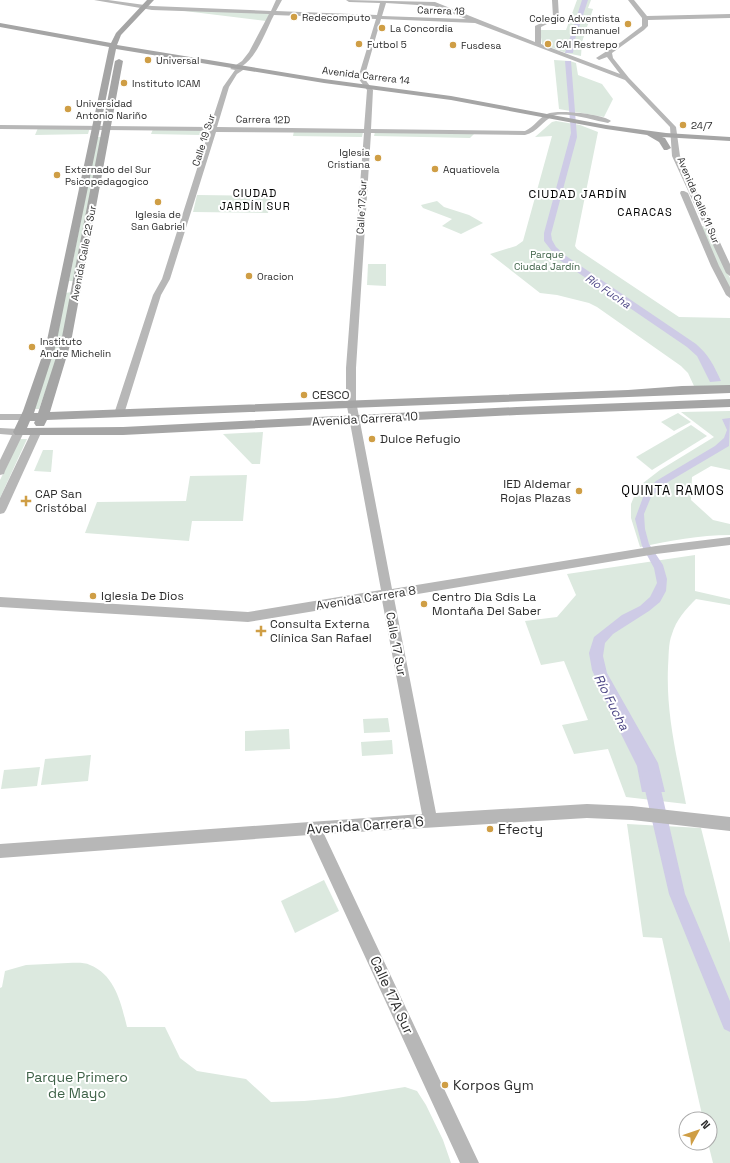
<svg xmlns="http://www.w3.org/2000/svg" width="730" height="1163" font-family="'Space Grotesk',sans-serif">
<rect width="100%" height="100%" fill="#fff"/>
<!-- green -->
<g fill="#dce9df">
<polygon points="577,0 591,0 588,8 593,9 582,42 581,56 566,53 542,44 540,30 566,30"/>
<polygon points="160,8 270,13 266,21"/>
<polygon points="554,60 570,61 576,63 578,75 602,84 613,99 604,117 559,109"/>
<polygon points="556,121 580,125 598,132 575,246 577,249 679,317 730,318 730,386 694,386 688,373 681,366 597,307 589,303 557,295 540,293 490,254 516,246 523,241 552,136 535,137 552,122"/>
<polygon points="90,127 88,134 35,135 38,128"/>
<polygon points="153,129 202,130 201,135 151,134"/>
<polygon points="294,131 363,132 362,137 293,136"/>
<polygon points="375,132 474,134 470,138 374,136"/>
<polygon points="97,137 102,137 74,281 69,281"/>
<polygon points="197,195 198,195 271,196 268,213 193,212"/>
<polygon points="437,201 444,207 469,215 483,223 461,234 442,226 452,219 423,208 421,205"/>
<polygon points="700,226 705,226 730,278 730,291"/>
<polygon points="368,264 386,264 386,286 367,285"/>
<polygon points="72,292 59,353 39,409 34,409 65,293"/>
<path d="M730,411v59l-19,-4 -19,11 -1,23 22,20 17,4v11c-31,0 -60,6 -90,12l-9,-29v-14l7,-17 22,-17 54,-33 -33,-25z"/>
<polygon points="678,413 691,422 674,431 661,422"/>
<polygon points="691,425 707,436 652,470 636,457"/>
<polygon points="263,432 260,464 252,464 223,434"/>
<polygon points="20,439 27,439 0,498 0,480"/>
<polygon points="43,450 53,450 51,472 34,471"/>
<polygon points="247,475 243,521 192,521 189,541 85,533 97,502 186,501 190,476"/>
<path d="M695,555v36l35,8v6l-34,-6c-10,10 -20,21 -24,35 -4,10 -3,22 -4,33 -2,48 9,90 18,137l-60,-7 -18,-48 -34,5 -12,-29 26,-5 -24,-59 -23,4 -16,-44 32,-4 19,-22 -9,-21z"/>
<polygon points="388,718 390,732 364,733 363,719"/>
<polygon points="289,729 290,749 245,751 245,731"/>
<polygon points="392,740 393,754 362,756 361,742"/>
<polygon points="91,755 88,781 41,785 45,759"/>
<polygon points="40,767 37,786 1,789 4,770"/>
<polygon points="627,824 701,828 730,943 730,1163 713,1163 708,1143 710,1143 710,1119 703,1119 662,938 643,937"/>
<polygon points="324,880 339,911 295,933 281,901"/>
<path d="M68,963c7,0 16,-1 22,2 25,10 31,38 37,62h38l15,31 17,13 49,8 25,23 33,-1 33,-3 68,-11 12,4 9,14 17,35 8,23h-451v-175l2,-1 3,-16 21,-6z"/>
</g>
<!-- water -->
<g fill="#cecbe6">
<polygon points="582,0 588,0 575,39 573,53 565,53"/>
<path d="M565,61h6l6,76 -26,97 1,6 4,7 10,9 130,88c13,11 18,22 25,37l-11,1 -13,-26 -10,-9 -129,-88 -14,-18v-8l27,-100z"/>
<polygon points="730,418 729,446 663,485 651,497 644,514 645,529 649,544 663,565 667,579 666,591 660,602 649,611 613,634 605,643 603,656 607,673 658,763 665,792 642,792 637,766 616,724 592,670 589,653 594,637 622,615 640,606 650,597 657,583 654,568 642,546 635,519 645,492 656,481 715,446 724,438 727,430 722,419"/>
</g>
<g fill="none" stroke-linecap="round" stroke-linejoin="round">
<!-- river -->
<polygon fill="#cecbe6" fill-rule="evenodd" points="650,770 655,772 658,777 685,894 730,1001 730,1032 724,1029 669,894 642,777 645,772"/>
<!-- secondary -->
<g fill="#b7b7b7" fill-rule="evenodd">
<path d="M94,0h14l44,6 119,5 5,-11h6l-6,11 101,4 3,-12 -31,-1 -3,-2 89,2 100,40v-16l18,-9 -1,-17h6l1,18 -18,9v17l79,30 -13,-17 -8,3 -3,-2 25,-16 21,-16v-8l-14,-18h6l13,16 83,-2v4l-82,2v6l-4,4 -32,23 1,5 16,20 47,49 4,29 50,108v12l-4,-3 -54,-117 -2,-29 -45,-47 -150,-57 -94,-4 -17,59 9,12 -2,39 154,2c9,-4 14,-13 22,-17 11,-5 56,0 64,7l-3,2c-13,-2 -43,-12 -55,-7 -11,5 -15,16 -28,19l-154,-2 -15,235v33l36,188 264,-43 74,-9v8l-74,9 -262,44 42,215 151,-9 45,2 98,11v14l-98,-11 -45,-2 -263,16 155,329h-19l-151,-328 -309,23v-14l422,-30 -40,-214 -134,22 -248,-15v-10l248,15 133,-22 -35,-189v-33l18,-235 -148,-1 -46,147 -9,16 -37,119 -5,3 -4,-1 -1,-2 39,-119 9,-16 47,-148 -209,-2v-4l210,2 13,-40 12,-17 -5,-1 12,-8 7,-9 20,-38 -117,-4zM386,3l48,3 32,13 -84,-3zM274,15l102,4 -18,59 9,12 -3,39 -147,-2 12,-40 8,-13 9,-6 -5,-1c17,-11 24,-35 33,-52z"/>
<polygon points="681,191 684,191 688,193 719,266 730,287 730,298 726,295 711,266 680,193"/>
<polygon points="0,414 26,414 31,417 26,420 0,420"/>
<polygon points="0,428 19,429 24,432 5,471 4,474 0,475 0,460 12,435 0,434"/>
<polygon points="36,430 41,433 6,510 4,513 0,514 0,498 31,433"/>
</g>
<!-- primary -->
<polygon fill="#a5a5a5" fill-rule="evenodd" points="147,0 154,0 121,35 117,45 324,79 451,96 606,125 666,133 730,137 730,141 662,137 665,138 671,148 667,150 664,150 659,142 647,135 606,129 451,100 324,83 116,49 56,345 34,413 38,413 61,342 115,61 119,59 123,61 71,342 50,412 628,390 682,386 730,385 730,393 47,420 44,426 36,426 34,423 35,421 30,421 27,428 123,427 517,407 730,399 730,407 517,415 123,435 15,435 13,432 23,411 46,345 109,47 0,27 0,23 111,43 116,33"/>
</g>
<!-- markers -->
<g fill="#cf9e45" stroke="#fff" stroke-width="1.5">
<circle cx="294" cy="17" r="4"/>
<circle cx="628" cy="24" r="4"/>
<circle cx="382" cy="28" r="4"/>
<circle cx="359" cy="44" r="4"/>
<circle cx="548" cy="44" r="4"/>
<circle cx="453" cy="45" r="4"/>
<circle cx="148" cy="60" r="4"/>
<circle cx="124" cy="83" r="4"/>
<circle cx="68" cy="109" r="4"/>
<circle cx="683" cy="125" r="4"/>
<circle cx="378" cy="158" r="4"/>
<circle cx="435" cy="169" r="4"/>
<circle cx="57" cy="175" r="4"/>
<circle cx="158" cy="202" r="4"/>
<circle cx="249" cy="276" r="4"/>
<circle cx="32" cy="347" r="4"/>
<circle cx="304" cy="395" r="4"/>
<circle cx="372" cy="439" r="4"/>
<circle cx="579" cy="491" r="4"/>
<path d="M24 495h4v4h4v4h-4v4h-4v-4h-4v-4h4z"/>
<circle cx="93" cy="596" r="4"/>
<circle cx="424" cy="604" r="4"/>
<path d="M259 625h4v4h4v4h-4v4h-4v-4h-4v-4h4z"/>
<circle cx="490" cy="829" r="4"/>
<circle cx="445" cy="1085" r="4"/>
</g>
<g text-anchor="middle" stroke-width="4" stroke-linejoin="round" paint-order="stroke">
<!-- far-street labels -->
<g font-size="10" fill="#2d2d2d" stroke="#fff">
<text transform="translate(441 10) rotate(2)" y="4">Carrera 18</text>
<text transform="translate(366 75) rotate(7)" y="4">Avenida Carrera 14</text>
<text transform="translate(263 119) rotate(1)" y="4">Carrera 12D</text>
<text transform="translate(203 140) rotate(-72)" y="4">Calle 19 Sur</text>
<text transform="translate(699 200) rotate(67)" y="4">Avenida Calle 11 Sur</text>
<text transform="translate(361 207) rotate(-87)" y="4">Calle 17 Sur</text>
<text transform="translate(83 253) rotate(-79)" y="4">Avenida Calle 22 Sur</text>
</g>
<!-- far-poi labels -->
<g font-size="10" fill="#2d2d2d" stroke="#fff" text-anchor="start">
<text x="302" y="21">Redecomputo</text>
<text x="620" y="22" text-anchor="end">Colegio Adventista<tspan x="620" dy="12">Emmanuel</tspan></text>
<text x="390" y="32">La Concordia</text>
<text x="367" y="48">Futbol 5</text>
<text x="556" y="48">CAI Restrepo</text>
<text x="461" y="49">Fusdesa</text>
<text x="156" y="64">Universal</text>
<text x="132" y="87">Instituto ICAM</text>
<text x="76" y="107">Universidad<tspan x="76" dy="12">Antonio Nariño</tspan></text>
<text x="691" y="129">24/7</text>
<text x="370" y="156" text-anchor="end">Iglesia<tspan x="370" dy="12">Cristiana</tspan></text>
<text x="65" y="173">Externado del Sur<tspan x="65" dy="12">Psicopedagogico</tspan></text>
<text x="443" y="173">Aquatiovela</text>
<text x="158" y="218" text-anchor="middle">Iglesia de<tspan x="158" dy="12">San Gabriel</tspan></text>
<text x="257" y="280">Oracion</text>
<text x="40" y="345">Instituto<tspan x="40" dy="12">Andre Michelin</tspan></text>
</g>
<!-- far-park labels -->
<g font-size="10" fill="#406349" stroke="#fff">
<text x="547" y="258">Parque<tspan x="547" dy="12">Ciudad Jardín</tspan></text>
</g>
<!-- far-neighbourhood labels -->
<g font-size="11" letter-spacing="1" fill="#000" stroke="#fff">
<text x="255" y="197">CIUDAD<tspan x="255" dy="13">JARDÍN SUR</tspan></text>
<text x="645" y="216">CARACAS</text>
</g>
<!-- far-water labels -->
<g font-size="11" font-style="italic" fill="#4c4685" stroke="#fff">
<text transform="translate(608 291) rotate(34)" y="4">Río Fucha</text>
</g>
<!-- far-quarter labels -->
<g font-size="12" letter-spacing="1" fill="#000" stroke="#fff">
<text x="578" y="198">CIUDAD JARDÍN</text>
</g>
<!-- poi labels -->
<g font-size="12" fill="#2d2d2d" stroke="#fff" text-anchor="start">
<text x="312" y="399">CESCO</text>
<text x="380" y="443">Dulce Refugio</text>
<text x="571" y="488" text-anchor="end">IED Aldemar<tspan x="571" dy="14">Rojas Plazas</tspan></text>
<text x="35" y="498">CAP San<tspan x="35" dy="14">Cristóbal</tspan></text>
<text x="101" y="600">Iglesia De Dios</text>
<text x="432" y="601">Centro Dia Sdis La<tspan x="432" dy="14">Montaña Del Saber</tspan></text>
<text x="270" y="628">Consulta Externa<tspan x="270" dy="14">Clínica San Rafael</tspan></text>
</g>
<!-- street labels -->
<g font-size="12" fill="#2d2d2d" stroke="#fff">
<text transform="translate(365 419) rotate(-3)" y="4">Avenida Carrera 10</text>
<text transform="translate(366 598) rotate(-9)" y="4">Avenida Carrera 8</text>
<text transform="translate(396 644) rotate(79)" y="4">Calle 17 Sur</text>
</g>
<!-- neighbourhood labels -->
<g font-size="13" letter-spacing="1" fill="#000" stroke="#fff">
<text x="673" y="495">QUINTA RAMOS</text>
</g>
<!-- water labels -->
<g font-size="13" font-style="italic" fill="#4c4685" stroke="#fff">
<text transform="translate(612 702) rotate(63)" y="5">Río Fucha</text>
</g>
<!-- near-street labels -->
<g font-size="14" fill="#2d2d2d" stroke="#fff">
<text transform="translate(365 825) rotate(-4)" y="5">Avenida Carrera 6</text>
<text transform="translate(392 995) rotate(65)" y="5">Calle 17A Sur</text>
</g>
<!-- near-poi labels -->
<g font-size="14" fill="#2d2d2d" stroke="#fff" text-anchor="start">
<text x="498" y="834">Efecty</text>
<text x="453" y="1090">Korpos Gym</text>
</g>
<!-- near-park labels -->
<g font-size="14" fill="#406349" stroke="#fff">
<text x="77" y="1082">Parque Primero<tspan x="77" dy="16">de Mayo</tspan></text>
</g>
</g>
<!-- north arrow -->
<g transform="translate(698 1131) rotate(50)"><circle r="19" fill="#ffffff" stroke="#ababab"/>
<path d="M0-3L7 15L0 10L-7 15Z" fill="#cf9e45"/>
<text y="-6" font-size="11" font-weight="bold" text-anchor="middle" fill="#2d2d2d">N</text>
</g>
</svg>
